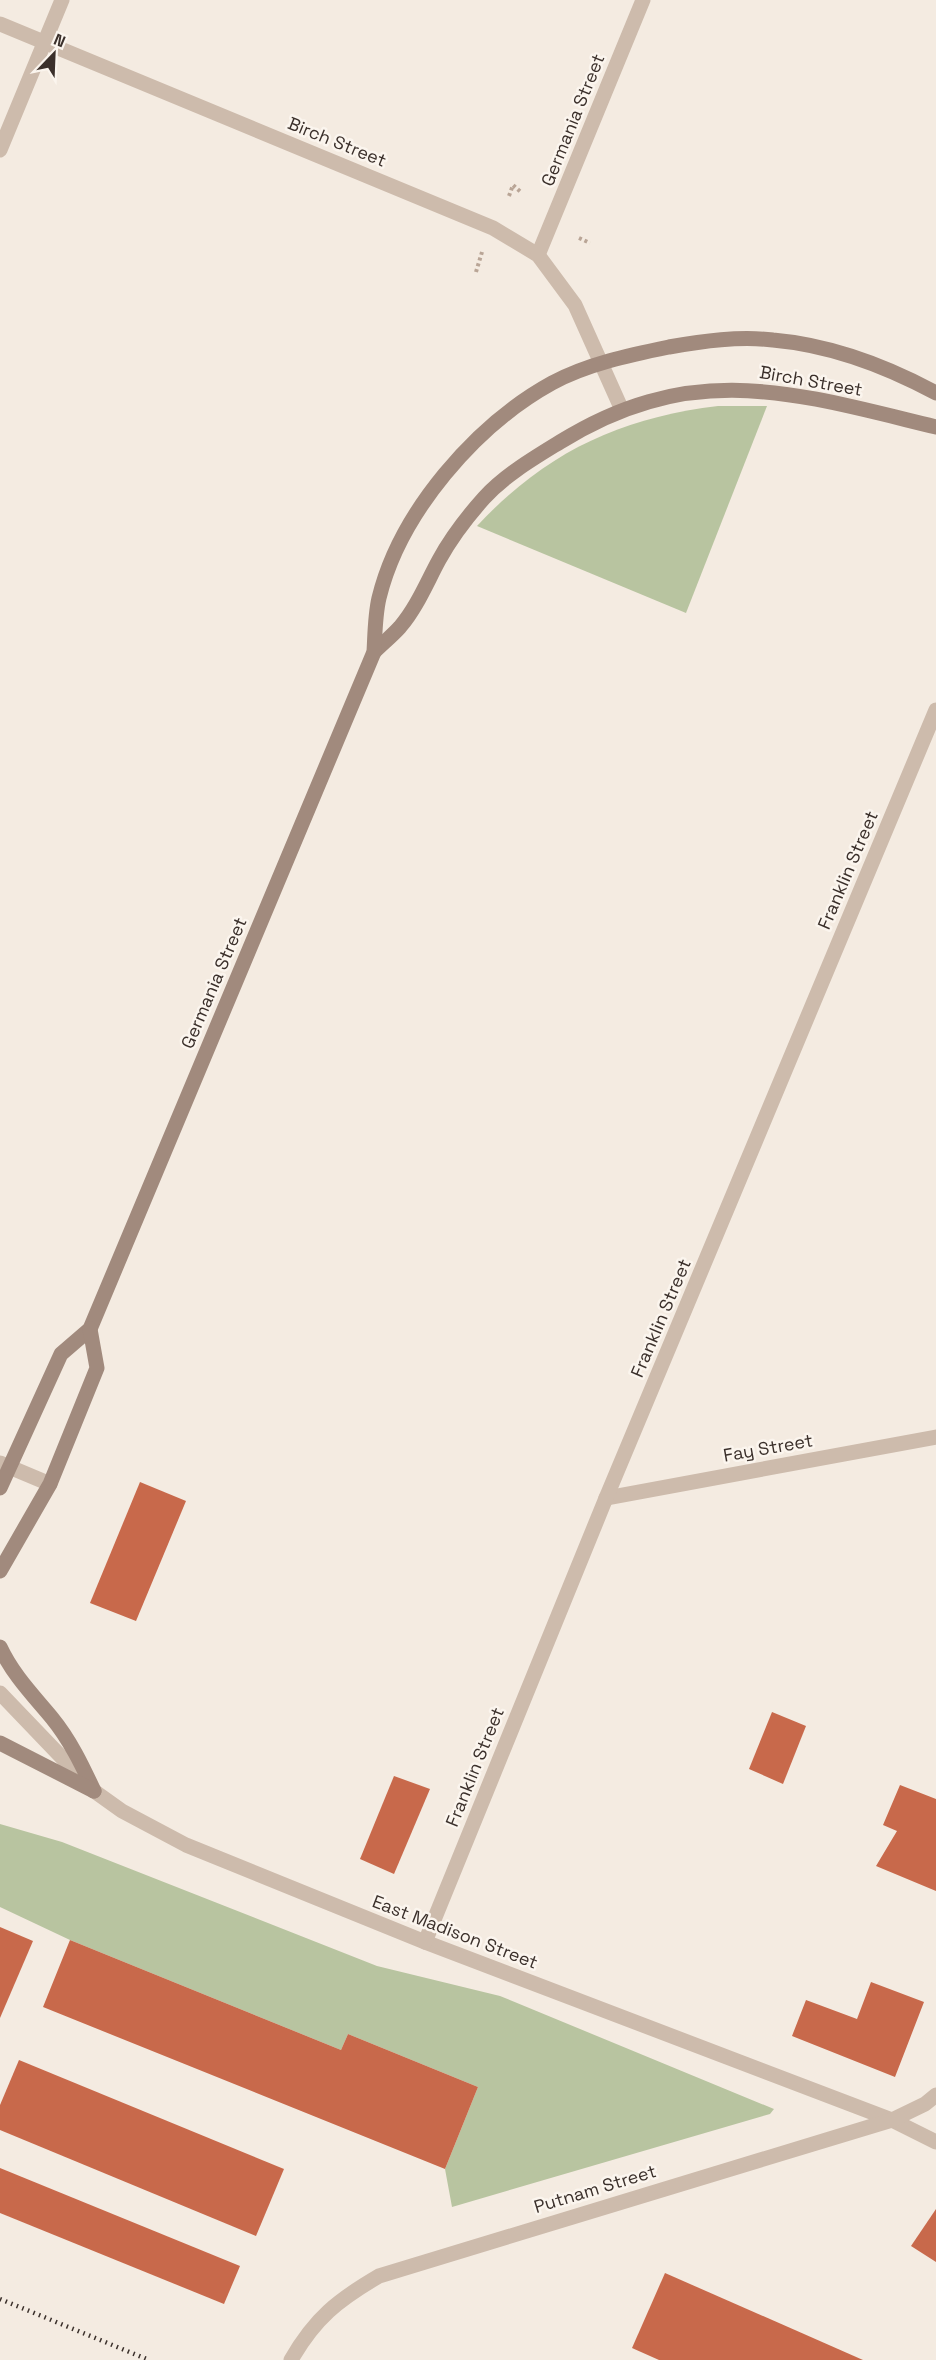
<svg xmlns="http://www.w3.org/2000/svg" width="936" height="2360" font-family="'Space Grotesk',sans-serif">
<rect width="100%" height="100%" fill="#f4ebe1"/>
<!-- green -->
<g fill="#b8c4a0">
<path d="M718,406h49l-81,207 -209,-87c68,-73 142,-108 241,-120z"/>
<polygon points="0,1824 62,1842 377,1966 500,1996 774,2109 770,2114 452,2207 445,2169 478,2087 348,2034 341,2050 70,1940 0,1907"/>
</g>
<!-- building -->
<g fill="#c8694b">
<polygon points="140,1482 186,1501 136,1621 90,1603"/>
<polygon points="772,1712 806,1726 783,1784 749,1769"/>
<polygon points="394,1776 430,1789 394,1874 360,1859"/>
<polygon points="900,1785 936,1799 936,1891 876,1866 897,1831 883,1825"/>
<polygon points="0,1927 33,1941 0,2018"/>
<polygon points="70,1940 341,2050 348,2034 478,2087 445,2169 43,2007"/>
<polygon points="871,1982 924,2002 895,2077 792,2036 806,2000 857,2019"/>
<polygon points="19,2060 284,2169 256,2236 0,2130 0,2105"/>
<polygon points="0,2168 240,2266 224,2304 0,2213"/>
<polygon points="936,2209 936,2262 911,2246"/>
<polygon points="665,2273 863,2360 659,2360 632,2348"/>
</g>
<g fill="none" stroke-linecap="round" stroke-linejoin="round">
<!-- path -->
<g stroke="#b9a596" stroke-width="4" stroke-dasharray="3 3" stroke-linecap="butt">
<polyline points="509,196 513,185 522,193"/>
<polyline points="579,238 590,243"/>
<polyline points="476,272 482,252"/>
</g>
<!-- street -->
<g stroke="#cdbbac" stroke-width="15">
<polyline points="0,24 493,228 538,255 575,305 622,410"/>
<polyline points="0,150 62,0"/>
<polyline points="538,255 643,0"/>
<polyline points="0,1463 50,1484"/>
<polyline points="606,1498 936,1437"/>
<polyline points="0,1693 94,1791 122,1811 186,1845 425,1942 892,2120 936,2142"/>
<polyline points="425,1942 606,1498 936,710"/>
<path d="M291,2360c24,-42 47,-60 88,-84l513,-156 33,-16 11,-9"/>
</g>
<!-- secondary -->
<g stroke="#a18a7d" stroke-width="15">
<path d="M374,652c9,-9 18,-16 26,-25 17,-20 27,-45 39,-67 12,-22 28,-43 45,-62 21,-23 50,-40 76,-56 134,-83 235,-49 376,-15"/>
<path d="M0,1488l61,-134 29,-25 284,-677c1,-18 1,-37 5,-54 21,-86 97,-173 173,-215 35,-19 78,-28 117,-36 34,-6 70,-11 104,-7 57,5 113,26 163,53"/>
<polyline points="0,1571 50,1484 97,1368 90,1329"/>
<path d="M0,1647c13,28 33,48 52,71 18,22 30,47 42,73"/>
<polyline points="0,1743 94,1791"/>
</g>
<!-- rail -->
<polyline stroke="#3b302b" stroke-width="4.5" stroke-dasharray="1.5 4.5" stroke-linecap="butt" points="0,2299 149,2360"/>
</g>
<g text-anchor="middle" stroke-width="5" stroke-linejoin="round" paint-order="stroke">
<!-- street labels -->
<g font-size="18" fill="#3b302b" stroke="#fbf5ee">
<text transform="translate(573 120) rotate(-68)" y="6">Germania Street</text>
<text transform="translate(337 142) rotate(22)" y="6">Birch Street</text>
<text transform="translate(811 381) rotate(10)" y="6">Birch Street</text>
<text transform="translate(848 870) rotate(-67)" y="6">Franklin Street</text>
<text transform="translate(214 983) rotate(-67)" y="6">Germania Street</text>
<text transform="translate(661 1318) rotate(-67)" y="6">Franklin Street</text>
<text transform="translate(768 1448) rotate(-10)" y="6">Fay Street</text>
<text transform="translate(475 1767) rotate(-68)" y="6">Franklin Street</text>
<text transform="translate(455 1932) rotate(21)" y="6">East Madison Street</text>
<text transform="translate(595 2189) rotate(-17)" y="6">Putnam Street</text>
</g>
</g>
<!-- north arrow -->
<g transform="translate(54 54) rotate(23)" stroke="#fbf5ee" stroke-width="4.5" paint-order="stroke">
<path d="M0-4.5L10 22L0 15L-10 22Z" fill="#3b302b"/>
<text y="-9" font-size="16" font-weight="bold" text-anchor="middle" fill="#3b302b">N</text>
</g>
</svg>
